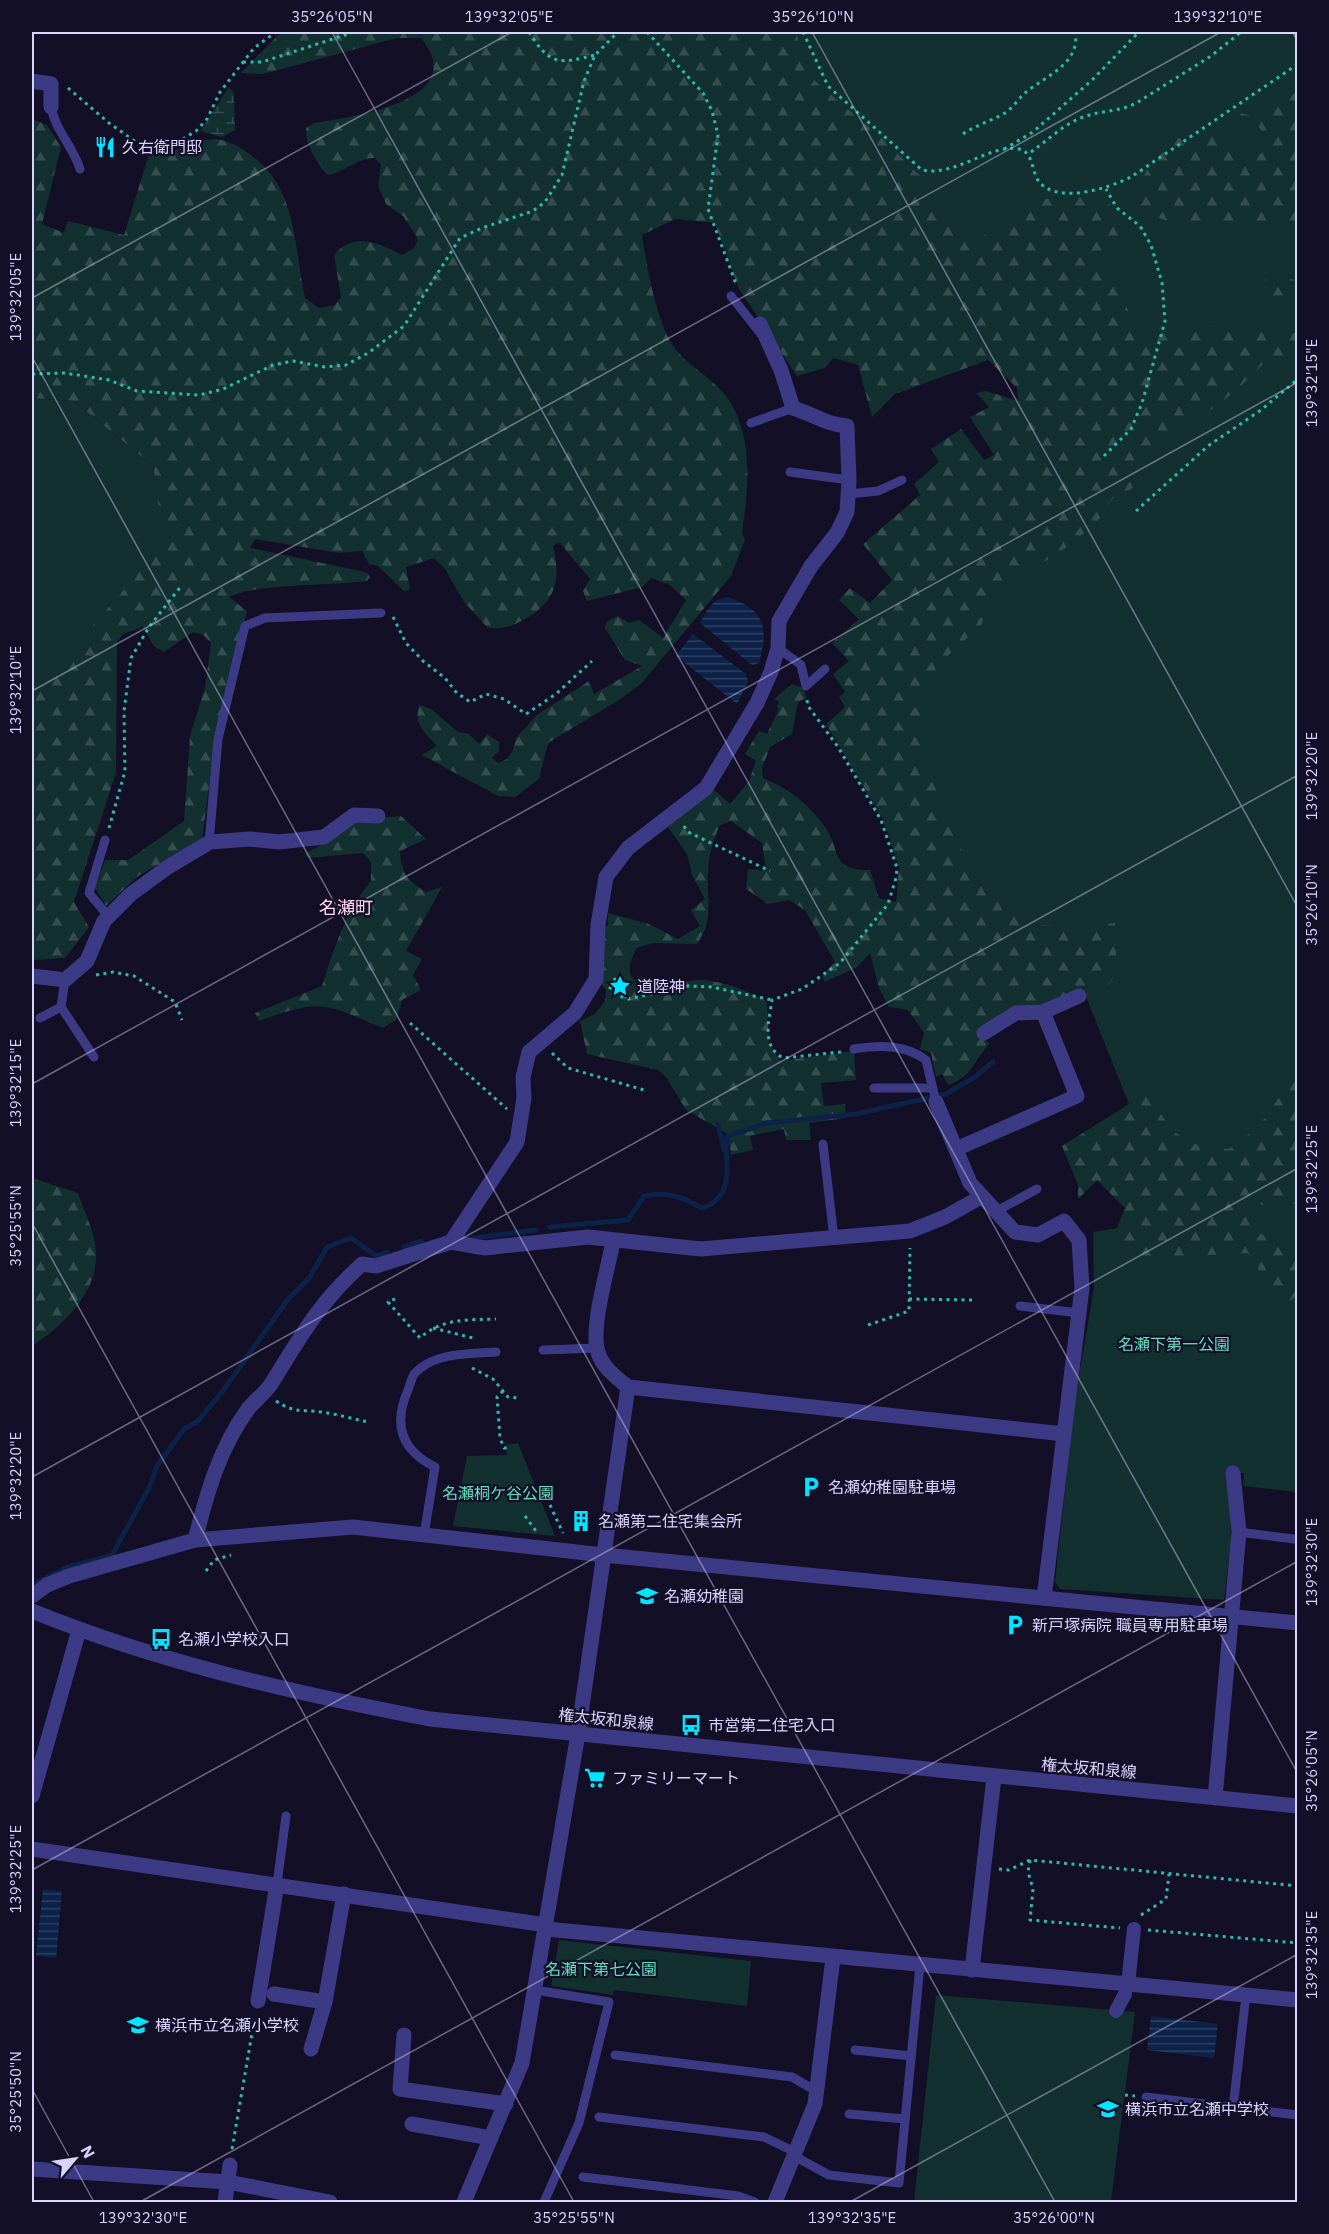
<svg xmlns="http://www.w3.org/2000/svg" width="1329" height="2234" font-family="'IBM Plex Sans','Noto Sans JP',sans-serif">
<defs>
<pattern id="forest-firs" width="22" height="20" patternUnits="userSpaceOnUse" patternTransform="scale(1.5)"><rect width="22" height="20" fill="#12302f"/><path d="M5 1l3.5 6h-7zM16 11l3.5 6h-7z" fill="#344d4e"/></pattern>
<pattern id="wetland-marsh" width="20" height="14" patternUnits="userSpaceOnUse" patternTransform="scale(1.5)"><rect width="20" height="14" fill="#12302f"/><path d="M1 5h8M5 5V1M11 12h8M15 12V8" fill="none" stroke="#344d4e"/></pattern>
<pattern id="water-rules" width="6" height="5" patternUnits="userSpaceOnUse" patternTransform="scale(1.5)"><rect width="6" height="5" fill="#0c2248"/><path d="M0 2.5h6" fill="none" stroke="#2f4163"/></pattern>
</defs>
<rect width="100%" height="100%" fill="#130f26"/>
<!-- green -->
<g fill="#12302f">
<polygon points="745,32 1297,32 1298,1492 1243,1486 1244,1473 1228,1473 1231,1539 1224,1600 1060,1589 1055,1582 1075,1399 1094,1288 1093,1232 1117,1228 1125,1208 1097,1180 1078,1199 1078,1184 1062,1146 1129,1104 1083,989 947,880 879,707 1077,409 964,274"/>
<polygon points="32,398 74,401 153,466 165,544 32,695"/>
<polygon points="518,1443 555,1536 453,1526 467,1456 507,1455 506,1445"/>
<polygon points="559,1940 751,1961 747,2006 614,1990 613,1995 551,1986"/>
<polygon points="936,1995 1135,2012 1111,2202 914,2202"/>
</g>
<!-- forest -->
<g fill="url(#forest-firs)">
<path d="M281,32h515l12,43 75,64 34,34 12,8 -4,11 51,48 68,-41 60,-6 8,17 14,13 -24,38 39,73 37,-2 18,-7 88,4 11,4 2,16 -5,6 -24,4 -31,31 -105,80 3,17 -23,12 -16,25 -41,32 -29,15 -32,21 -13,33 -41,38 -17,26 -3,31 5,38 16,46 25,57 71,64 42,2 36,-4 2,47 -11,20 -23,-1 -102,43 8,12c-17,19 -16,32 -41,41l-6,-11 -6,3 -5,-24 -11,-4 4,-16 -16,-23 -19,-3 -10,-19 -9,-35 -13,14 -32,15 -3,-6 13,-14 -30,-52 -16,-10 -21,4 -22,-15 2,-20 18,2 -4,-28 -31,-22 -11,4c-7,15 -11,29 -12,46 -2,28 7,47 -11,73l-44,-1 -16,5c-6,11 -12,23 -2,33 17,18 46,-2 67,-1 24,2 45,10 65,22l2,41 11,18 74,-10 2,29 -35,3 3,23 21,-2 1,14 -37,5 2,17h-25l-2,-11 -34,7 3,14 -22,5 -3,-21 -42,-24 -20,-33 -8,-7 -71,-16 -7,-33 15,-7 10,-13 1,-11 -9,-12 3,-53 8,1v-13l41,11 29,15 22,-13 -9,-16 14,-11 -13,-24 -5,-21 -19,-27 43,-40 19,17 19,-23 7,-20 -11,-7 14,-23 8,3 12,-25 -2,-2 2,-6 -5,-2 18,-15 12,4 2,10 -8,4 -6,32 -22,13 -8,21 1,10c26,11 46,26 62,49 17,24 4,43 45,43l9,28 17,4 3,-35 -16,-48 -57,-95 19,-17 -6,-10 6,-5 -12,-18 16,-13 -17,-18 27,-24 -20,-19 11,-12 20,15 22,-23 -29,-36 57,-49 -6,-11 25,-22 -8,-13 30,-20 23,31 10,-5 -24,-38 19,-10 -13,-14 10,-2 32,10 -1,-13 -29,-28 -93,34 -23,23 -14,-52 -25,-7 -8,10 -28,8 -58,-87 -24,-66 -40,-4 -33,16c5,32 13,78 28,106 13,23 41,35 56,55 29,40 22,93 16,138l3,6 -14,36 -90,108 -22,16 -71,43 -9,36 -24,18 -17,-1 -76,-41 15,-9c-12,-13 -25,-23 -17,-41l11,4 27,23 11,2 10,10 8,-10 12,8v9l-7,7 6,5 9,-4 6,-9 3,-12 21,-23 52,-34 5,13 48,-28 -17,-6 -20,-32 1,-6 12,-6 11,7 10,-3 24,18 23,-38 -16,-15 -19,-7 -9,9 -55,14 -4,-10 7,-12 -31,-37 -6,4c9,35 2,57 -30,74 -13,7 -20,9 -35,8l-24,-26 -19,-33 -11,-11 -28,9 4,22 -5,3 -27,-26 -9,-2 -7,-13 -23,2 -84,-14 -5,9 116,24 4,5 -3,4c-36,5 -110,2 -138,16l18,14 -32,128 -13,101 -64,36 -32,30 -11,-18 10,-28h23l56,-39 6,-85 15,-48 6,-45 -8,-8 -10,-3 -29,20 -10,-6 -11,-19 -20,7 -6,8 -1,131 -42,129 15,25 -24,31 -33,2v-265l132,-151 -11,-78 -79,-65 -42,-3v-279l15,6 14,22 -19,77 22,9 4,-12 56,14 25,-81c7,0 16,0 23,-2 14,-5 28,-13 44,-13 10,1 21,6 29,12 53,33 48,93 60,147l14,10 16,-3 6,-8 -7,-42c19,-24 46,-12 68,0l12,-7 4,-9 -15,-23 -17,-12 -8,-18 3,-21 -6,-7c-18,0 -30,14 -47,17 -11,-10 -23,-32 -22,-47l8,-5c40,-6 158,-23 107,-85h-24l-134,36 -22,-1z"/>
<path d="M1297,92v159l-3,-25 -10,-7 -14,6 -25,-3 -45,3 -26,-2 -33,-11c-11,-33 17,-59 42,-77l9,11 21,-10 10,16 49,1 1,-5 -16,-24 -28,-2 -2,-4 8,-7 19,6z"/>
<polygon points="1276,275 1294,280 1297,278 1297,290 1281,304 1272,301 1271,290 1265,283 1266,277"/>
<path d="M401,816l25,23 -26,12c1,22 8,30 26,41l16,-5 -36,64 16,8 -9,16 8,15 -19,10 -5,19 -14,9c-60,-25 -61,-30 -124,-7l-4,-8 67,-27c12,-37 24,-76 49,-105v-19l-8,-9 -56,5 -2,-5 21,-10 28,-23z"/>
<path d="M1297,1071v76l-15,41 15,2v13l-25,5 -26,-8c3,39 19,36 51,42v54l-6,4 -1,21 -42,-68 -126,7 -5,-32 8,-20 -28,-28 -19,19v-15l-16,-38 84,-52 28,38 27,15 27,2 9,-4 28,-27z"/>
<path d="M32,1178l46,15c6,18 17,39 18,58 3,41 -33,75 -64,95z"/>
</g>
<!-- wetland -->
<polygon fill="url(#wetland-marsh)" points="229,87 234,93 235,130 222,137 200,131"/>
<!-- water -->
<g fill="url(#water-rules)">
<path d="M728,597c37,13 41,30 31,66l-7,2 -52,-42c7,-13 12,-24 28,-26z"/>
<polygon points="693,634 746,674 748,682 737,704 676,656"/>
<polygon points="43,1889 62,1891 56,1958 36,1956"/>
<polygon points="1151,2016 1218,2024 1214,2058 1147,2050"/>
</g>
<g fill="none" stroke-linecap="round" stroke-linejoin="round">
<!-- stream -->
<g stroke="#0c2248" stroke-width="5">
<polyline points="718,1125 724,1150"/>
<path d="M550,1227l78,-7 16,-24c23,-5 38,1 58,12 33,-11 24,-42 24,-71l41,-14 89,-9 90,-20 29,-17 18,-15"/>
<polyline points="474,1238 536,1230"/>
<polyline points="404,1247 421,1241"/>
<polyline points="32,1585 68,1567 112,1555 149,1488 157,1466 184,1429 197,1422 222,1392 289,1298 310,1277 327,1247 351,1238 376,1256 387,1252"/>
</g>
<!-- path -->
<g stroke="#2fb8b0" stroke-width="3" stroke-dasharray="3 4.5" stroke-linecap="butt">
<path d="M529,32c21,34 30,32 66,23"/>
<polyline points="647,32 703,93 712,111 718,135 708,209 736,284"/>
<path d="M803,32l25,54 94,84c34,7 69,-27 97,-21 15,3 12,24 21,34 20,21 69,5 91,-6l167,-113"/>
<polyline points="243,62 262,62 354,32"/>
<polyline points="68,88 109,123 136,142 158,146 181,140 196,131 207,119 220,92 254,48 276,32"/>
<path d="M963,134c13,-9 28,-13 42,-21 8,-5 13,-14 20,-20 20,-17 56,-29 50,-61"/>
<polyline points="1004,149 1033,132 1092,80 1139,32"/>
<path d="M1031,152c17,-12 33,-28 52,-35 19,-7 38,-5 55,-15l73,-46 30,-24"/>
<polyline points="32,374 65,373 109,380 137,391 199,395 223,389 273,365 293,361 325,367 346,365 368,353 404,326 460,238 482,228 533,211 545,202 562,175 584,81 595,55 618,32"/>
<polyline points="1104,456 1131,429 1142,403 1165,321 1162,283 1151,245 1140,226 1117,208 1106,189"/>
<polyline points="1136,511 1208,446 1261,410 1298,379"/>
<polyline points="393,617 406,643 423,661 445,678 456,692 470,702 486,694 504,699 526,714 556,694 592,661"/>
<path d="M807,700l1,6 30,41 43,73 16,48 -1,10 -8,26 -48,59 -38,26 -30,11c-3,21 -11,46 11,58l58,-6"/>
<polyline points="684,826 688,832 770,871"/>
<polyline points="109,828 125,771 124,711 131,658 149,627 182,585"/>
<polyline points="96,975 113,972 134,976 175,1002 182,1020"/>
<polyline points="614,978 626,998"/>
<polyline points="649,984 660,992"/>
<polyline points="609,987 619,996 628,999 688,986 712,987 772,1000"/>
<polyline points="410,1023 507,1109"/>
<polyline points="552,1053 568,1068 644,1090"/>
<path d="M395,1299l-7,3 32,36c22,-20 47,-18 76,-19"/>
<polyline points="909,1299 972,1300"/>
<polyline points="868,1325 909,1311 910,1248"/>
<polyline points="433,1328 473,1338"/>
<polyline points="472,1368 493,1379 508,1397 519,1398"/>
<polyline points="503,1391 497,1397 500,1438 504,1448 510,1448"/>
<path d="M276,1401c20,13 25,8 45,11 16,2 32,7 47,10"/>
<polyline points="550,1505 563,1533"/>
<polyline points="525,1516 536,1531"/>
<polyline points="206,1571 214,1560 231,1555"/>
<polyline points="1030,1860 1028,1872 1033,1889 1030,1920 1120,1928"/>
<polyline points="999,1869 1009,1870 1030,1860 1298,1886"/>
<polyline points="1141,1915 1166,1899 1169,1874"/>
<polyline points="1148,1930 1298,1943"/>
<polyline points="1125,2095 1135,2096"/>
<polyline points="232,2149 255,2016"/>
</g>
<!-- service -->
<g stroke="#3d3a85" stroke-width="9">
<path d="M51,107c5,25 21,37 29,62"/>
<polyline points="731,296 761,334"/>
<polyline points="751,423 793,408"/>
<polyline points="790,472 849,480"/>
<polyline points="849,494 878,491 902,480"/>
<polyline points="778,648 801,665 806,686 825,669"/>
<polyline points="105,840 89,893 108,916"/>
<polyline points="209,843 218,739 245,626 265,618 381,613"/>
<polyline points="65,980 61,1007 94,1057"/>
<polyline points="40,1018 61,1007"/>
<path d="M854,1049c25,-4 51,-5 72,11l10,42"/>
<polyline points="874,1088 931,1088"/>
<polyline points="823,1144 834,1238"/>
<polyline points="995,1212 1037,1189"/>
<polyline points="1020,1306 1079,1313"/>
<polyline points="543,1350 597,1348"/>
<polyline points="1239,1532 1294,1539"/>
<path d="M424,1535l11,-68c-34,-17 -42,-43 -27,-77 2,-5 4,-14 7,-17 20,-21 55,-19 81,-21"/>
<polyline points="277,1884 286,1816"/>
<polyline points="535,1990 609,2002 579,2123 544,2202"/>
<polyline points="855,2050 911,2056"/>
<polyline points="615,2055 792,2077 816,2091"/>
<polyline points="1146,2097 1298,2115"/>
<polyline points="1233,2108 1246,1995"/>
<polyline points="849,2114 905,2119"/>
<polyline points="599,2117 764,2137 795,2152"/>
<polyline points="794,2156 829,2175 899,2183 920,1965"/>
<polyline points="583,2177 738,2196 755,2202"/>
</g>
<!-- pedestrian -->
<g stroke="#3d3a85" stroke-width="14">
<polyline points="1128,1984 1134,1929"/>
<polyline points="1116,2011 1125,1994"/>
</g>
<!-- minor -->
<g stroke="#3d3a85" stroke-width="15">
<polyline points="32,81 51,84 51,107"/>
<polyline points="32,976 65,980 87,961 104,921 131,894 168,867 210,842 250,839 279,842 324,837 354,815 378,816"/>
<polyline points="984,1033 1016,1013 1043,1012 1079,996"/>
<polyline points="936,1102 970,1183 1015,1232 1038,1235 1064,1221 1079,1240 1082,1288 1044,1598"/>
<polyline points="956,1149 1077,1096 1043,1012"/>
<path d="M451,1242l66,-100 7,-44 -1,-21 6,-25 46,-39 21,-34 2,-54 8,-48 22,-29 78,-60 51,-85 14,-31 7,-24 1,-27 32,-55 26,-33 10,-21 2,-32 -2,-54c-22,-2 -32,-11 -54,-18l-12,-38 -21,-46"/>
<path d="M613,1242c-5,26 -23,87 -15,110 4,15 19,26 30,35l436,47"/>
<path d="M195,1540c12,-47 24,-91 53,-131 8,-10 19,-17 25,-28 29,-47 47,-79 89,-117l14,2 75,-24 34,6 103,-11 113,12 209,-18 35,-14 36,-20"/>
<polyline points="32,1596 47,1585 69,1576 195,1540 353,1527 604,1555 1298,1623"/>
<polyline points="32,1796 79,1630"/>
<polyline points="1215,1798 1239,1532 1233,1473"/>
<polyline points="32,1849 546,1925"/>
<polyline points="546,1929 1298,2000"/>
<polyline points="972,1970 994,1777"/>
<polyline points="274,1994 325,2002"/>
<polyline points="258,2001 277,1884"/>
<polyline points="404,2035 400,2089 506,2104"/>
<polyline points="311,2049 325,2002 344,1894"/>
<polyline points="412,2124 491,2138"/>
<polyline points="32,2169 228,2182 330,2202"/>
<polyline points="225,2202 230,2165"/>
<polyline points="775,2202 815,2104 833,1958"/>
</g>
<!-- tertiary -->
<g stroke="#3d3a85" stroke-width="15">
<path d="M32,1611c128,52 262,82 398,108l868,87"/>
<polyline points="464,2202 522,2063 578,1734 628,1387"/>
</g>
</g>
<!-- ticks -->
<path fill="none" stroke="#d9d4ff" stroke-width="1.5" stroke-opacity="0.45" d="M332,32l966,1742M812,32l486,876M1292,32l6,9M32,298l480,-266M32,357l1023,1845M32,691l1189,-659M32,1084l1266,-702M32,1223l542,979M32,1477l1266,-702M32,1870l1266,-702M32,2089l62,113M140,2202l1158,-641M850,2202l448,-248"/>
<!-- icons -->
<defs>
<symbol id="restaurant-bare" viewBox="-9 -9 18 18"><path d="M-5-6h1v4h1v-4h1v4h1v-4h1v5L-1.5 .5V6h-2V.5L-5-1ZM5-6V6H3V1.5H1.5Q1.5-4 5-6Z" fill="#00e5ff" stroke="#130f26" stroke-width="2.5" paint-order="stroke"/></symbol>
<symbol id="sight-bare" viewBox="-9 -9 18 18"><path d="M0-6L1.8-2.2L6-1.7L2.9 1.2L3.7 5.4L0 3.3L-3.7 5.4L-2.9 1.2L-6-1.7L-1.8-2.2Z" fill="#00e5ff" stroke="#130f26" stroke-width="2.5" paint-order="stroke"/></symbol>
<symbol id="parking-bare" viewBox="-9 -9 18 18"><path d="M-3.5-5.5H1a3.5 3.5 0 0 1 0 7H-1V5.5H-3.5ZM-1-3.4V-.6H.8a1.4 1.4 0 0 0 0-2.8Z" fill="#00e5ff" stroke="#130f26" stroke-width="2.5" paint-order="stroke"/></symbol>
<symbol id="building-bare" viewBox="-9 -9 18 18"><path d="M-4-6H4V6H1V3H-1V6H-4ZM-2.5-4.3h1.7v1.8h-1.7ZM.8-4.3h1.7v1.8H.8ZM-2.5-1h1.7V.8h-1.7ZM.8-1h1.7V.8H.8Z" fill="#00e5ff" stroke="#130f26" stroke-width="2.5" paint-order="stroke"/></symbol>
<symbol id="school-bare" viewBox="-9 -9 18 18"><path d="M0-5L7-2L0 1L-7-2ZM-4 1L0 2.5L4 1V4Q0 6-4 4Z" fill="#00e5ff" stroke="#130f26" stroke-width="2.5" paint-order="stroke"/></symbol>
<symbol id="bus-bare" viewBox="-9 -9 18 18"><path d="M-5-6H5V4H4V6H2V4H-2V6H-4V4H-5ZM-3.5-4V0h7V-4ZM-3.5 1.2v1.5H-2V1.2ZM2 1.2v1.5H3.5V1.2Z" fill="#00e5ff" stroke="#130f26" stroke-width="2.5" paint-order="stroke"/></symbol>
<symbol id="supermarket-bare" viewBox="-9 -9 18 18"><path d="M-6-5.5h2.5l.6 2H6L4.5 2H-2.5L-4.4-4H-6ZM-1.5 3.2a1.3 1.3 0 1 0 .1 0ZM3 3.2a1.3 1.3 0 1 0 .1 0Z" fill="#00e5ff" stroke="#130f26" stroke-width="2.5" paint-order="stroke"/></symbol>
</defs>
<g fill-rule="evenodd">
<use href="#restaurant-bare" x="90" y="132" width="30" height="30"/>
<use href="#sight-bare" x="605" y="971" width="30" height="30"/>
<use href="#parking-bare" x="796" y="1472" width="30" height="30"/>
<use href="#building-bare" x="566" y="1506" width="30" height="30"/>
<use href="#school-bare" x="632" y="1581" width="30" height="30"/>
<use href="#parking-bare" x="1000" y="1610" width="30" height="30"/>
<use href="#bus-bare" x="146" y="1624" width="30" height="30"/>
<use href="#bus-bare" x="676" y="1710" width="30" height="30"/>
<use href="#supermarket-bare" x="580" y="1763" width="30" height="30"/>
<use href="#school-bare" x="123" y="2010" width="30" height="30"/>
<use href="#school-bare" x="1093" y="2094" width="30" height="30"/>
</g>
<g text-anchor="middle" stroke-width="4.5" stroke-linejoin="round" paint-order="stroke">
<!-- poi labels -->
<g font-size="16" fill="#d9d4ff" stroke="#130f26" text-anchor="start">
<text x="122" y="153">久右衛門邸</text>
<text x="637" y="992">道陸神</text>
<text x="828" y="1493">名瀬幼稚園駐車場</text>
<text x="598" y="1527">名瀬第二住宅集会所</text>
<text x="664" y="1602">名瀬幼稚園</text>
<text x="1032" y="1631">新戸塚病院 職員専用駐車場</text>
<text x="178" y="1645">名瀬小学校入口</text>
<text x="708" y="1731">市営第二住宅入口</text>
<text x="612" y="1784">ファミリーマート</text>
<text x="155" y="2031">横浜市立名瀬小学校</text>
<text x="1125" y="2115">横浜市立名瀬中学校</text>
</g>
<!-- park labels -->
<g font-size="16" fill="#5fe0c0" stroke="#130f26">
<text x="1174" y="1350">名瀬下第一公園</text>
<text x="498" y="1499">名瀬桐ケ谷公園</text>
<text x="601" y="1975">名瀬下第七公園</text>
</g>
<!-- street labels -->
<g font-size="16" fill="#d9d4ff" stroke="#130f26">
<text transform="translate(606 1719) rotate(6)" y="6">権太坂和泉線</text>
<text transform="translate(1089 1768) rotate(5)" y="6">権太坂和泉線</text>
</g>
<!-- neighbourhood labels -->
<g font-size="18" fill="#ffd6f0" stroke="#130f26">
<text x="346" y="914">名瀬町</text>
</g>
</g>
<!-- border -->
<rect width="1329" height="2234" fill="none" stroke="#130f26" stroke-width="66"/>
<!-- north arrow -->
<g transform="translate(75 2159) rotate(61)" stroke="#130f26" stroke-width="4.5" paint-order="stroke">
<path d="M0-4.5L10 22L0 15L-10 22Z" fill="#d9d4ff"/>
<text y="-9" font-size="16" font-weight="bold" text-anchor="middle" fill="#d9d4ff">N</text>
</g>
<rect x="33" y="33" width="1263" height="2168" fill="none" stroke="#d9d4ff" stroke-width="2"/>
<g font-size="15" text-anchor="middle" fill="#d9d4ff">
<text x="332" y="22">35°26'05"N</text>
<text x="509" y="22">139°32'05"E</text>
<text x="813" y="22">35°26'10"N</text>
<text x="1218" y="22">139°32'10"E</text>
<text transform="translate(16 297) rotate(-90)" y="5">139°32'05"E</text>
<text transform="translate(1312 383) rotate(-90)" y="5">139°32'15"E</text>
<text transform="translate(16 690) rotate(-90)" y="5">139°32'10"E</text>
<text transform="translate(1312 776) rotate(-90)" y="5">139°32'20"E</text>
<text transform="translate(1312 905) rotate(-90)" y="5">35°26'10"N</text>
<text transform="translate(16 1083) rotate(-90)" y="5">139°32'15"E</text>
<text transform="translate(1312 1169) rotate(-90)" y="5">139°32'25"E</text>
<text transform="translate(16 1226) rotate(-90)" y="5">35°25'55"N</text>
<text transform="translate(16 1476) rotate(-90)" y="5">139°32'20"E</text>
<text transform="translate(1312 1562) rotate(-90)" y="5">139°32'30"E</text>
<text transform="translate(1312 1771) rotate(-90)" y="5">35°26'05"N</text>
<text transform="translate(16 1869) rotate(-90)" y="5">139°32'25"E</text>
<text transform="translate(1312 1955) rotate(-90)" y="5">139°32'35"E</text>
<text transform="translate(16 2092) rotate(-90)" y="5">35°25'50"N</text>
<text x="143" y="2223">139°32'30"E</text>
<text x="574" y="2223">35°25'55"N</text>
<text x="852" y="2223">139°32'35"E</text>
<text x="1054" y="2223">35°26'00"N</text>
</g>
</svg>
